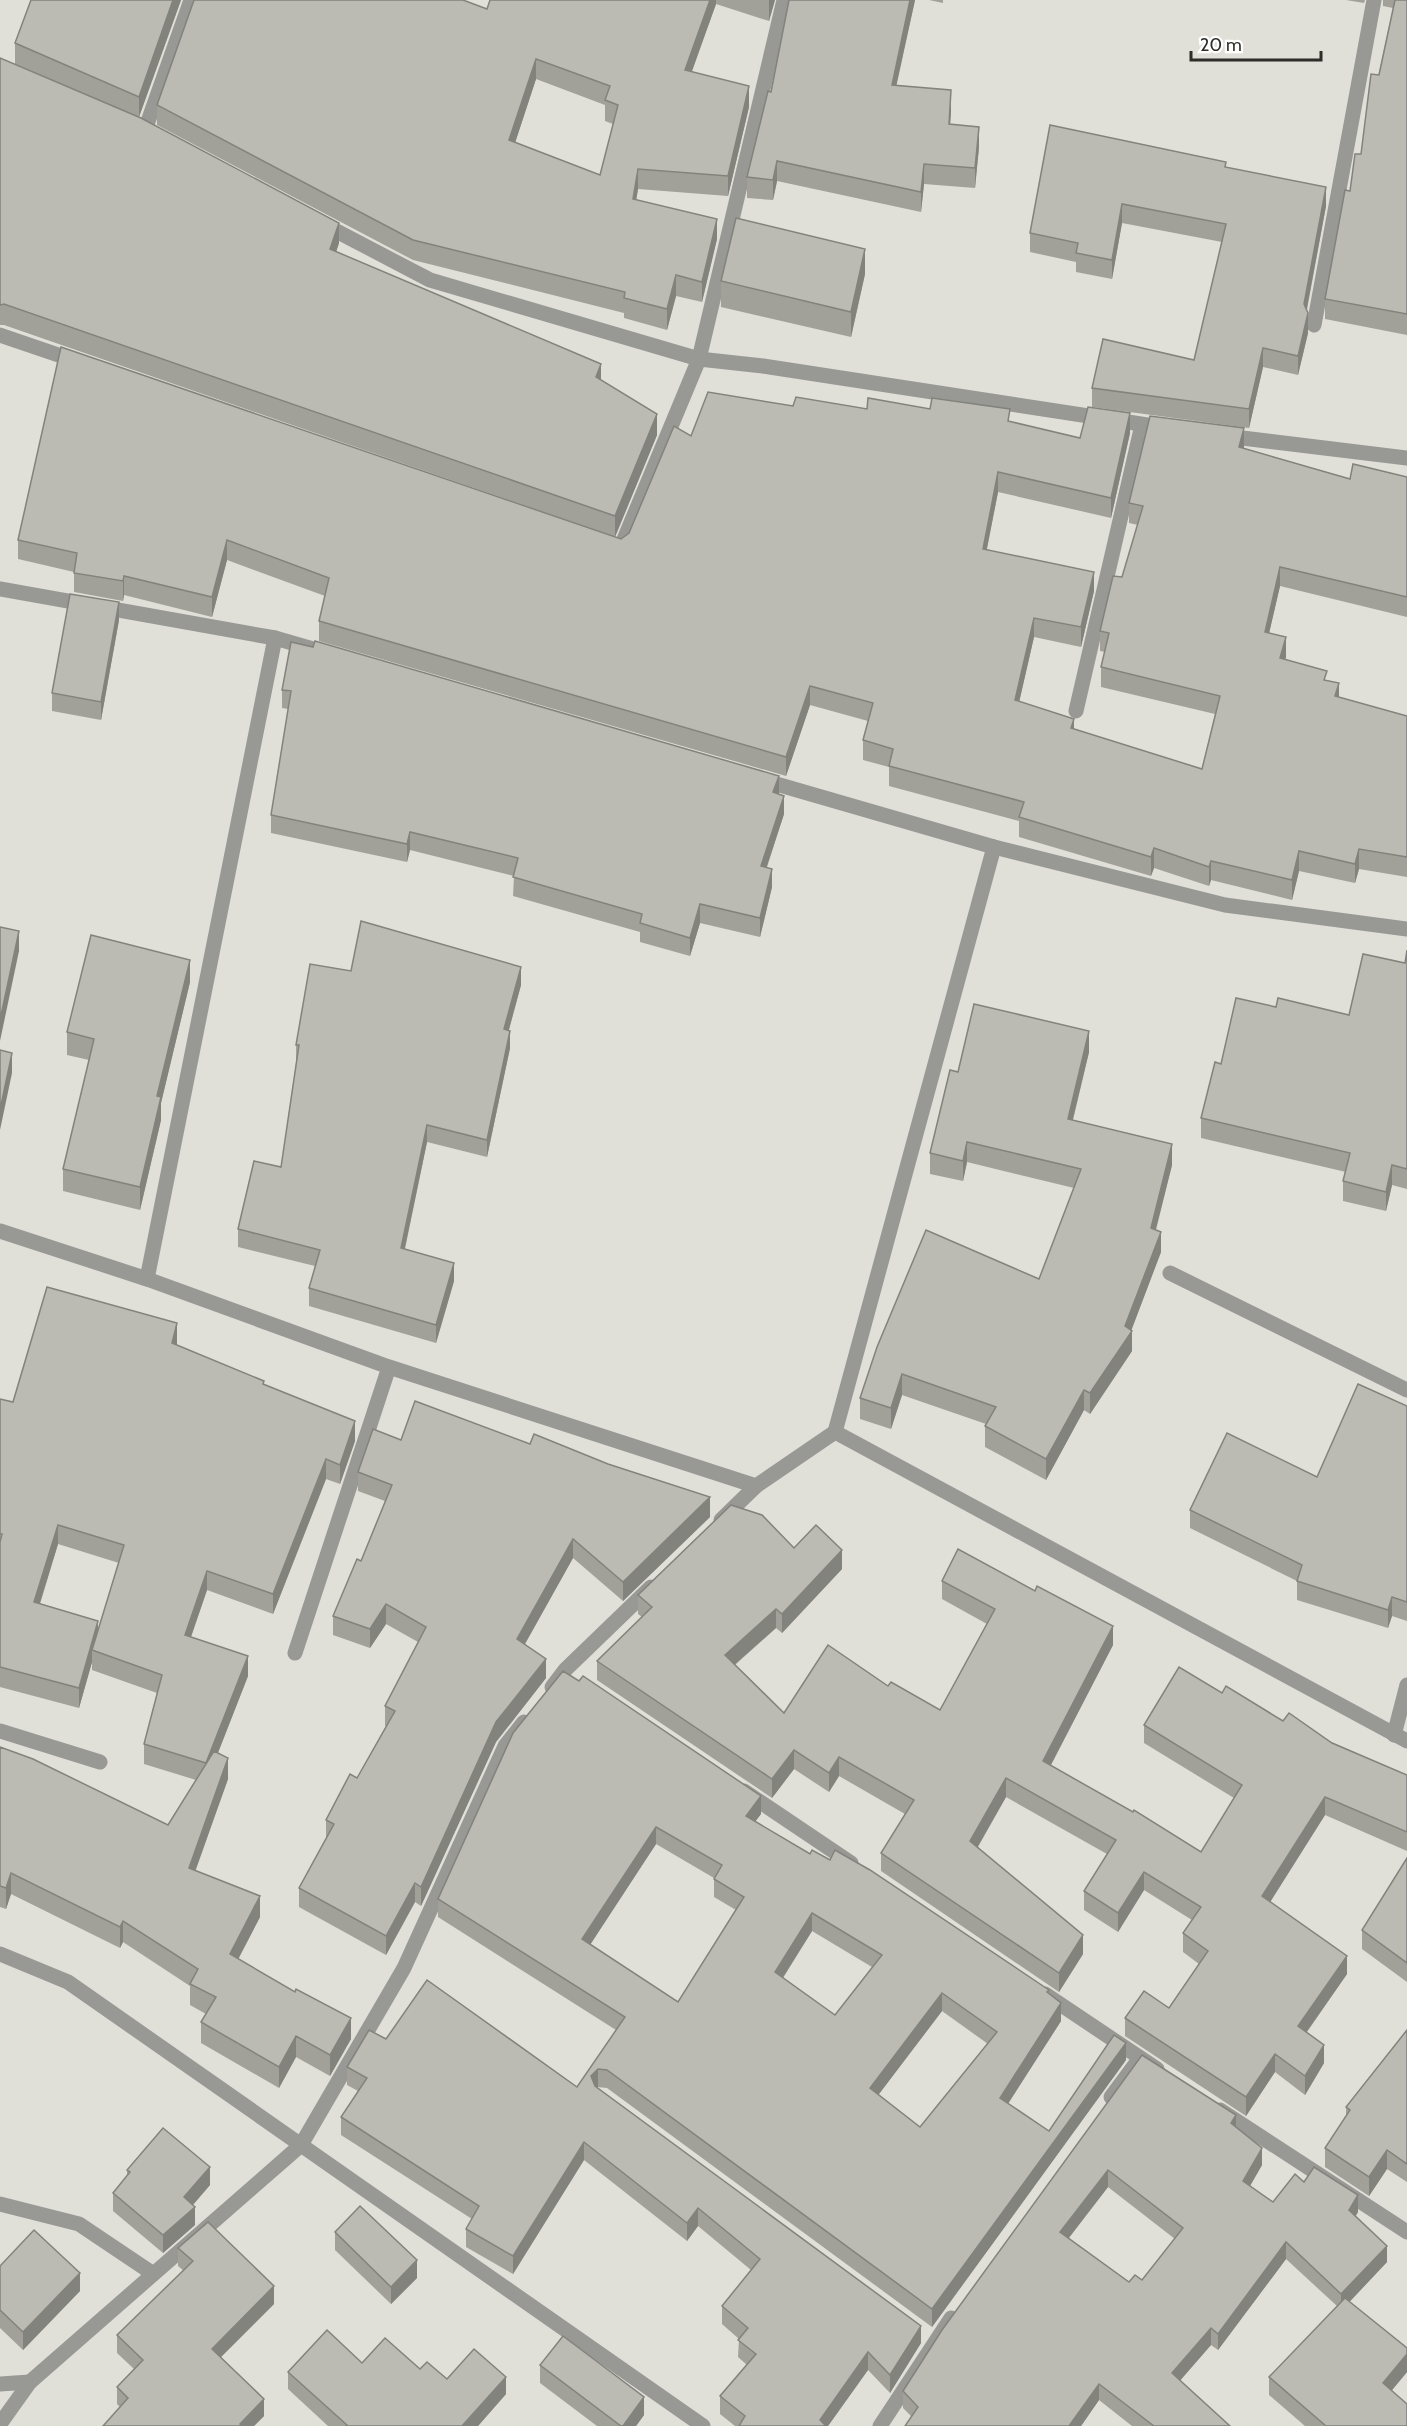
<svg xmlns="http://www.w3.org/2000/svg" width="1407" height="2426" font-family="Cabin,sans-serif">
<rect width="100%" height="100%" fill="#e0e0d8"/>
<g fill="none" stroke-linecap="round" stroke-linejoin="round">
<!-- minor -->
<g stroke="#989895" stroke-width="15">
<polyline points="145,130 191,0"/>
<polyline points="321,223 430,280 699,359 763,366 1167,428"/>
<polyline points="1314,325 1374,0"/>
<polyline points="0,335 76,361"/>
<polyline points="1226,436 1407,458"/>
<polyline points="615,547 620,549 699,359 784,0"/>
<polyline points="0,589 275,638 313,649"/>
<polyline points="1076,711 1142,425"/>
<polyline points="759,779 994,847 1225,905 1407,929"/>
<polyline points="0,1231 147,1279 389,1367 756,1486 835,1432 1407,1741"/>
<polyline points="1170,1273 1407,1390"/>
<polyline points="147,1279 275,638"/>
<polyline points="835,1432 994,847"/>
<polyline points="721,1520 756,1486"/>
<polyline points="295,1653 389,1367"/>
<polyline points="552,1687 565,1670 651,1587"/>
<polyline points="0,1731 100,1762"/>
<polyline points="1394,1735 1407,1685"/>
<polyline points="744,1791 851,1863"/>
<polyline points="0,1954 68,1982 703,2426"/>
<polyline points="1045,1994 1157,2069"/>
<polyline points="1111,2097 1140,2058"/>
<polyline points="1220,2110 1407,2232"/>
<polyline points="0,2204 79,2224 152,2273"/>
<polyline points="0,2384 30,2382"/>
<polyline points="0,2424 30,2382 301,2145 404,1968 505,1746 524,1722"/>
<polyline points="880,2426 951,2318"/>
</g>
</g>
<!-- wall -->
<g fill="#a1a19a" fill-rule="evenodd">
<polygon points="181,0 139,117 15,64 15,43"/>
<path d="M490,0h285l-6,21 -53,-17 -25,68 58,35 -21,89 -90,-7 -2,11 81,39 -15,63 -26,-6 -9,34 -43,-12v-5l-211,-53 -256,-135v-20l330,-96zM536,79l69,26v16l8,3 -13,51 -85,-32z"/>
<polygon points="789,0 915,0 896,85 951,110 950,124 979,147 975,188 924,184 921,212 777,181 773,200 747,198 747,177 771,92"/>
<polygon points="929,0 943,0 943,3"/>
<polygon points="1346,0 1365,0 1364,3"/>
<polygon points="1383,0 1407,0 1407,335 1325,319 1325,299 1350,191 1361,154 1393,8 1383,6"/>
<polygon points="0,58 339,243 336,252 601,380 657,435 615,537 621,539 629,533 691,436 793,406 867,409 1010,422 1080,438 1130,433 1111,518 998,492 987,549 1094,591 1081,647 1034,637 1019,702 1074,729 1202,769 1215,714 1101,687 1101,667 1105,652 1100,651 1100,631 1122,577 1138,525 1129,523 1129,503 1244,448 1350,479 1407,477 1407,617 1280,586 1269,633 1286,657 1285,660 1327,681 1339,697 1407,716 1407,877 1359,869 1355,883 1299,871 1292,900 1211,880 1209,886 1154,868 1151,876 1019,837 1019,821 889,786 889,767 863,760 863,740 868,721 810,705 786,776 319,641 319,621 325,596 227,560 212,617 124,595 123,601 74,592 74,572 18,559 18,540 601,532 4,325 0,325"/>
<polygon points="1226,167 1326,206 1307,310 1308,333 1298,375 1263,367 1249,428 1092,407 1092,388 1194,360 1222,242 1122,223 1112,279 1076,272 1076,262 1030,252 1030,233"/>
<polygon points="865,274 851,337 721,307 721,281"/>
<polygon points="119,620 101,720 52,711 52,693"/>
<polygon points="282,690 779,794 784,814 767,867 772,887 760,937 700,923 690,956 640,942 640,932 513,896 514,876 410,850 407,862 271,833 271,815 288,709 282,708"/>
<polygon points="1407,950 1407,1189 1392,1185 1386,1211 1343,1201 1343,1181 1346,1172 1201,1138 1201,1118 1221,1064 1276,1007 1349,1015 1405,963"/>
<polygon points="351,971 521,985 509,1030 510,1048 487,1157 427,1142 405,1249 454,1281 436,1343 309,1306 309,1288 315,1266 238,1247 238,1229 281,1167 296,1063 296,1045"/>
<polygon points="190,982 161,1103 161,1120 140,1210 63,1191 63,1169 89,1060 67,1055 67,1032"/>
<polygon points="1089,1052 1073,1120 1172,1165 1156,1230 1161,1252 1131,1330 1132,1351 1090,1414 1084,1410 1046,1480 985,1447 985,1426 986,1424 902,1395 891,1429 860,1419 860,1398 1039,1279 1074,1188 967,1162 963,1181 930,1174 930,1153 958,1072"/>
<path d="M177,1343v2l87,40 91,56 -15,43 -14,-5 -53,135 -66,-24 -16,47 57,39 -30,77 10,26 -33,91 65,47 -22,42 113,80 -21,37 -34,-19 -17,31 -78,-45v-21l5,-8 -16,-9v-19l-67,-44 -3,6 -109,-54 -5,15 -6,-2v-160l168,78 28,-45 -52,-16v-20l13,-51 -65,-23v-8l-13,46 -79,-21v-288l13,3zM58,1544l61,19 -21,67 -58,-26z"/>
<polygon points="1407,1406 1407,1621 1392,1616 1388,1628 1297,1600 1297,1581 1190,1528 1190,1510 1317,1477"/>
<polygon points="401,1440 710,1517 623,1601 573,1558 525,1644 546,1678 496,1742 421,1906 415,1902 386,1955 299,1907 299,1888 326,1839 326,1820 357,1778 386,1726 385,1726 385,1706 418,1642 386,1624 370,1648 333,1635 333,1616 361,1561 385,1501 358,1491 358,1472"/>
<polygon points="794,1548 842,1569 782,1633 776,1628 735,1665 784,1713 888,1686 940,1710 987,1624 942,1599 942,1581 1113,1645 1051,1765 1201,1852 1234,1798 1144,1743 1144,1725 1222,1693 1283,1721 1407,1775 1407,1851 1325,1815 1270,1902 1347,1974 1307,2032 1324,2063 1305,2095 1275,2072 1246,2116 1125,2036 1125,2018 1169,2008 1199,1964 1183,1952 1183,1933 1192,1920 1144,1890 1118,1932 1084,1910 1084,1891 1107,1854 1006,1797 978,1847 1083,1954 1059,1992 881,1871 881,1853 905,1814 839,1776 829,1792 794,1769 772,1798 597,1680 597,1661 642,1617 638,1614 638,1595"/>
<path d="M513,1733l248,81 -6,7 294,172 12,28 -53,83 41,27 77,-71 -194,267 -325,-239 -10,-1 324,256 -31,50 -22,-23 -40,56h-93l-15,-12v-18l27,-31 -9,-8 1,-18 -17,-15v-18l29,-36 -53,-44 -11,15 -103,-81 -71,114 -47,-27v-18l6,-10 -131,-84v-18l17,-26 -11,-6v-18l39,-28 191,48 39,-57 -178,-113v-18zM656,1844l58,34v19l22,13 -58,92 -88,-57zM812,1931l60,36 -37,48 -52,-37zM942,2011l46,33 -68,83 -42,-32z"/>
<polygon points="1407,1858 1407,1982 1362,1949 1362,1930"/>
<polygon points="1407,2030 1407,2182 1387,2169 1369,2196 1325,2167 1325,2148 1346,2116 1346,2107"/>
<path d="M1142,2055l94,72 26,38 -12,21 23,16 31,-20 54,30 -3,5 32,45 -38,40 58,46v24l-15,18 15,36h-102l-36,-31v-18l68,-71 -51,-47 -68,91 -7,-5 -31,35 50,46h-98l-33,-26 -18,26h-176l7,-9 -9,-9v-17zM1108,2187l67,52 -33,41 -13,2 -60,-44z"/>
<polygon points="127,2170 210,2185 193,2205 195,2225 163,2253 113,2211 113,2193 127,2176"/>
<polygon points="335,2232 417,2278 391,2304 335,2250"/>
<polygon points="178,2248 274,2304 221,2357 264,2416 254,2426 103,2426 120,2407 117,2404 117,2387 134,2369 117,2353 117,2335 184,2271 178,2266"/>
<polygon points="0,2266 80,2291 23,2350 0,2328"/>
<polygon points="362,2363 420,2369 447,2379 506,2394 478,2426 328,2426 288,2389 288,2372"/>
<polygon points="540,2365 644,2415 636,2426 597,2426 540,2383"/>
</g>
<!-- shaded-wall -->
<g fill="#83837d">
<polygon points="173,0 181,0 139,117 139,97"/>
<polygon points="710,0 716,0 716,4 685,91 685,70"/>
<polygon points="769,0 775,0 769,21"/>
<polygon points="910,0 915,0 892,106 892,85"/>
<polygon points="536,59 536,79 509,161 509,140"/>
<polygon points="749,86 749,107 728,196 728,176"/>
<polygon points="951,90 951,110 949,145 949,124"/>
<polygon points="979,127 979,147 975,188 975,168"/>
<polygon points="777,161 777,181 773,200 773,180"/>
<polygon points="924,164 924,184 921,212 921,192"/>
<polygon points="638,169 638,189 633,220 633,199"/>
<polygon points="1326,187 1326,206 1304,323 1304,304"/>
<polygon points="1122,204 1122,223 1112,279 1112,260"/>
<polygon points="717,219 717,239 702,302 702,282"/>
<polygon points="339,223 339,243 330,270 330,249"/>
<polygon points="865,249 865,274 851,337 851,312"/>
<polygon points="676,275 676,296 667,330 667,309"/>
<polygon points="1308,313 1308,333 1298,375 1298,356"/>
<polygon points="1263,348 1263,367 1249,428 1249,409"/>
<polygon points="601,364 601,385 596,377"/>
<polygon points="1130,413 1130,433 1111,518 1111,498"/>
<polygon points="657,414 657,435 615,537 615,516"/>
<polygon points="1244,428 1244,448 1239,467 1239,447"/>
<polygon points="998,472 998,492 983,568 983,549"/>
<polygon points="227,540 227,560 212,617 212,597"/>
<polygon points="1280,567 1280,586 1265,651 1265,632"/>
<polygon points="1094,572 1094,591 1081,647 1081,627"/>
<polygon points="124,576 124,595 123,601 123,581"/>
<polygon points="119,602 119,620 101,720 101,702"/>
<polygon points="1034,618 1034,637 1015,720 1015,700"/>
<polygon points="1286,637 1286,657 1280,678 1280,658"/>
<polygon points="1339,683 1339,703 1335,696"/>
<polygon points="810,686 810,705 786,776 786,757"/>
<polygon points="1074,719 1074,738 1071,728"/>
<polygon points="779,776 779,795 773,792"/>
<polygon points="784,796 784,814 761,884 761,866"/>
<polygon points="410,832 410,850 407,862 407,844"/>
<polygon points="1154,848 1154,868 1151,876 1151,857"/>
<polygon points="1359,849 1359,869 1355,883 1355,864"/>
<polygon points="1299,851 1299,871 1292,900 1292,880"/>
<polygon points="1211,861 1211,880 1209,886 1209,867"/>
<polygon points="772,869 772,887 760,937 760,918"/>
<polygon points="700,904 700,923 690,956 690,938"/>
<polygon points="19,931 19,951 0,1041 0,1020"/>
<polygon points="190,960 190,982 161,1103 161,1120 140,1210 140,1187 157,1096"/>
<polygon points="521,967 521,985 504,1047 504,1029"/>
<polygon points="510,1031 510,1048 487,1157 487,1140"/>
<polygon points="1089,1031 1089,1052 1068,1139 1068,1119"/>
<polygon points="12,1053 12,1073 0,1130 0,1110"/>
<polygon points="427,1125 427,1142 401,1266 401,1248"/>
<polygon points="967,1142 967,1162 963,1181 963,1161"/>
<polygon points="1172,1144 1172,1165 1151,1248 1151,1228"/>
<polygon points="1392,1165 1392,1185 1386,1211 1386,1192"/>
<polygon points="1161,1232 1161,1252 1130,1334 1132,1331 1132,1351 1090,1414 1090,1393 1125,1326"/>
<polygon points="454,1263 454,1281 436,1343 436,1325"/>
<polygon points="177,1323 177,1343 172,1362 172,1343"/>
<polygon points="902,1374 902,1395 891,1429 891,1408"/>
<polygon points="1084,1390 1084,1410 1046,1480 1046,1459"/>
<polygon points="355,1421 355,1441 340,1484 340,1465"/>
<polygon points="326,1459 326,1479 273,1614 273,1594"/>
<polygon points="710,1497 710,1517 623,1601 623,1582"/>
<polygon points="58,1525 58,1544 34,1622 34,1602"/>
<polygon points="573,1539 573,1558 517,1658 517,1639"/>
<polygon points="842,1550 842,1569 782,1633 782,1614"/>
<polygon points="207,1571 207,1590 185,1654 185,1635"/>
<polygon points="1392,1597 1392,1616 1388,1628 1388,1610"/>
<polygon points="386,1604 386,1624 370,1648 370,1629"/>
<polygon points="776,1609 776,1628 725,1673 725,1655"/>
<polygon points="98,1621 98,1640 92,1650 92,1662 79,1708 79,1688"/>
<polygon points="1113,1626 1113,1645 1043,1780 1043,1761"/>
<polygon points="248,1656 248,1676 206,1783 206,1763"/>
<polygon points="546,1659 546,1678 496,1742 421,1906 421,1887 496,1722"/>
<polygon points="794,1750 794,1769 772,1798 772,1779"/>
<polygon points="839,1757 839,1776 829,1792 829,1773"/>
<polygon points="228,1758 228,1779 189,1889 189,1868"/>
<polygon points="1006,1778 1006,1797 970,1860 970,1841"/>
<polygon points="761,1796 761,1814 746,1834 746,1816"/>
<polygon points="1325,1797 1325,1815 1262,1915 1262,1896"/>
<polygon points="656,1827 656,1844 582,1957 582,1939"/>
<polygon points="1144,1872 1144,1890 1118,1932 1118,1913"/>
<polygon points="11,1873 11,1894 6,1909 6,1888"/>
<polygon points="415,1883 415,1902 386,1955 386,1936"/>
<polygon points="260,1896 260,1917 230,1975 230,1954"/>
<polygon points="812,1913 812,1931 775,1990 775,1972"/>
<polygon points="123,1921 123,1942 120,1948 120,1927"/>
<polygon points="1083,1935 1083,1954 1059,1992 1059,1973"/>
<polygon points="1347,1956 1347,1974 1298,2044 1298,2026"/>
<polygon points="942,1993 942,2011 870,2106 870,2088"/>
<polygon points="1061,2003 1061,2021 1000,2116 1000,2098"/>
<polygon points="351,2018 351,2039 330,2076 330,2055"/>
<polygon points="296,2036 296,2057 279,2088 279,2067"/>
<polygon points="1126,2043 1126,2060 932,2327 932,2309"/>
<polygon points="1324,2045 1324,2063 1305,2095 1305,2076"/>
<polygon points="1275,2054 1275,2072 1246,2116 1246,2097"/>
<polygon points="598,2069 598,2087 591,2094 591,2076"/>
<polygon points="1236,2115 1236,2132 1231,2123"/>
<polygon points="584,2142 584,2160 513,2274 513,2256"/>
<polygon points="1262,2148 1262,2165 1243,2198 1243,2181"/>
<polygon points="1387,2150 1387,2169 1369,2196 1369,2177"/>
<polygon points="210,2167 210,2185 184,2215 184,2197"/>
<polygon points="1108,2170 1108,2187 1060,2249 1060,2232"/>
<polygon points="1358,2195 1358,2212 1349,2227 1349,2210"/>
<polygon points="195,2207 195,2225 163,2253 163,2235"/>
<polygon points="698,2208 698,2226 687,2241 687,2223"/>
<polygon points="1286,2242 1286,2259 1218,2350 1218,2334"/>
<polygon points="1387,2246 1387,2262 1341,2311 1341,2294"/>
<polygon points="417,2260 417,2278 391,2304 391,2287"/>
<polygon points="80,2273 80,2291 23,2350 23,2332"/>
<polygon points="274,2286 274,2304 212,2366 212,2349"/>
<polygon points="921,2326 921,2343 890,2393 890,2375"/>
<polygon points="1211,2328 1211,2345 1172,2390 1172,2373"/>
<polygon points="868,2352 868,2370 828,2426 820,2426 820,2420"/>
<polygon points="1407,2354 1407,2372 1383,2401 1383,2383"/>
<polygon points="506,2377 506,2394 478,2426 462,2426"/>
<polygon points="1099,2384 1099,2400 1081,2426 1069,2426"/>
<polygon points="644,2397 644,2415 636,2426 623,2426"/>
<polygon points="264,2399 264,2416 254,2426 240,2426 240,2424"/>
</g>
<!-- building -->
<g fill="#bbbbb3" stroke="#83837d" stroke-width="1.5" fill-rule="evenodd">
<polygon points="31,0 173,0 139,97 15,43"/>
<path d="M194,0h269l24,9 3,-9h220l-25,70 64,16 -21,90 -90,-7 -5,30 84,20 -15,63 -26,-7 -9,34 -43,-11 1,-6 -212,-52 -256,-135zM536,59l74,27 -5,14 13,5 -18,70 -91,-35z"/>
<polygon points="789,0 910,0 892,85 951,90 949,124 979,127 975,168 924,164 921,192 777,161 773,180 747,177 768,91 771,92"/>
<polygon points="1395,0 1407,0 1407,314 1325,299 1345,190 1350,191 1355,154 1361,154 1371,74 1379,75"/>
<polygon points="0,58 141,118 339,223 330,249 601,364 596,377 657,414 615,516 4,304 0,305"/>
<polygon points="1050,125 1226,162 1225,167 1326,187 1304,304 1308,313 1298,356 1263,348 1249,409 1092,388 1103,339 1194,360 1226,224 1122,204 1112,260 1076,253 1078,243 1030,233"/>
<polygon points="736,218 865,249 851,312 721,281"/>
<polygon points="61,347 621,539 629,533 674,426 691,436 708,392 793,406 796,397 867,409 868,398 930,409 932,398 1010,409 1008,421 1080,438 1088,407 1130,413 1111,498 998,472 983,549 1094,572 1081,627 1034,618 1015,700 1074,719 1071,728 1202,769 1220,696 1101,667 1109,633 1100,631 1113,576 1122,577 1143,506 1129,503 1150,416 1244,428 1239,447 1350,479 1353,464 1407,477 1407,597 1280,567 1265,632 1286,637 1280,658 1327,671 1324,680 1339,683 1335,696 1407,716 1407,857 1359,849 1355,864 1299,851 1292,880 1211,861 1209,867 1154,848 1151,857 1019,817 1024,802 889,766 893,749 863,740 873,703 810,686 786,757 319,621 329,578 227,540 212,597 124,576 123,581 74,573 77,553 18,540"/>
<polygon points="70,594 119,602 101,702 52,693"/>
<polygon points="315,641 779,776 773,792 784,796 761,866 772,869 760,918 700,904 690,938 640,923 642,914 513,877 518,858 410,832 407,844 271,815 291,691 282,690 291,642 313,647"/>
<polygon points="361,921 521,967 504,1029 510,1031 487,1140 427,1125 401,1248 454,1263 436,1325 309,1288 320,1250 238,1229 254,1161 281,1167 299,1045 296,1045 310,964 351,971"/>
<polygon points="0,927 19,931 0,1020"/>
<polygon points="91,935 190,960 157,1096 161,1097 140,1187 63,1169 94,1039 67,1032"/>
<polygon points="1407,950 1407,1169 1392,1165 1386,1192 1343,1181 1350,1153 1201,1118 1215,1062 1221,1064 1236,998 1276,1007 1278,998 1349,1015 1363,954 1405,963"/>
<polygon points="974,1004 1089,1031 1068,1119 1172,1144 1151,1228 1161,1232 1125,1326 1132,1331 1090,1393 1084,1390 1046,1459 985,1426 996,1407 902,1374 891,1408 860,1398 877,1347 926,1230 1039,1279 1081,1169 967,1142 963,1161 930,1153 950,1070 958,1072"/>
<polygon points="0,1050 12,1053 0,1110"/>
<polygon points="47,1287 177,1323 172,1343 264,1381 263,1384 355,1421 340,1465 326,1459 273,1594 207,1571 185,1635 248,1656 206,1763 144,1744 162,1675 92,1650 124,1545 58,1525 34,1602 98,1621 79,1688 0,1667 0,1542 2,1534 0,1534 0,1399 13,1402"/>
<polygon points="1358,1384 1407,1406 1407,1602 1392,1597 1388,1610 1297,1581 1302,1565 1190,1510 1227,1433 1317,1477"/>
<polygon points="415,1401 530,1444 534,1434 608,1464 710,1497 623,1582 573,1539 517,1639 546,1659 496,1722 421,1887 415,1883 386,1936 299,1888 334,1824 326,1820 350,1774 357,1778 395,1711 385,1706 426,1627 386,1604 370,1629 333,1616 357,1559 361,1561 392,1485 358,1472 373,1429 401,1440"/>
<polygon points="731,1505 762,1515 794,1548 816,1525 842,1550 782,1614 776,1609 725,1655 784,1713 828,1645 888,1686 891,1682 940,1710 995,1609 942,1581 958,1549 1035,1591 1037,1586 1113,1626 1043,1761 1133,1812 1134,1810 1201,1852 1242,1785 1144,1725 1179,1667 1222,1693 1226,1686 1283,1721 1289,1713 1332,1743 1407,1775 1407,1832 1325,1797 1262,1896 1347,1956 1298,2026 1324,2045 1305,2076 1275,2054 1246,2097 1125,2018 1144,1991 1169,2008 1208,1951 1183,1933 1201,1907 1144,1872 1118,1913 1084,1891 1116,1840 1006,1778 970,1841 1083,1935 1059,1973 881,1853 914,1800 839,1757 829,1773 794,1750 772,1779 597,1661 652,1607 638,1595"/>
<path d="M563,1671l16,10 4,-5 178,120 -15,20 64,38 2,-4 18,10 5,-10 35,20 179,120 -2,2 14,11 -61,95 49,33 65,-96 12,8 -194,266 -325,-239 -9,-1 -7,7 4,10 326,240 -31,49 -22,-23 -48,68 6,6h-87l6,-10 -25,-20 36,-42 -18,-14 10,-12 -26,-22 38,-47 -62,-51 -11,15 -103,-81 -71,114 -47,-27 13,-23 -138,-89 26,-39 -20,-11 22,-37 17,9 41,-59 150,107 48,-70 -187,-118 75,-166zM656,1827l66,38 -8,14 30,18 -66,105 -96,-63zM812,1913l70,42 -47,60 -60,-43zM942,1993l55,39 -77,95 -50,-39z"/>
<polygon points="0,1747 33,1759 168,1825 214,1751 228,1758 189,1868 260,1896 230,1954 295,1992 296,1989 351,2018 330,2055 296,2036 279,2067 201,2022 216,1997 190,1984 198,1969 123,1921 120,1927 11,1873 6,1888 0,1886"/>
<polygon points="1407,1858 1407,1963 1362,1930"/>
<polygon points="1407,2030 1407,2164 1387,2150 1369,2177 1325,2148 1350,2110 1346,2107"/>
<path d="M1142,2055l94,60 -5,8 31,25 -19,33 30,21 22,-28 9,8 10,-15 44,28 -9,15 38,36 -46,48 -55,-52 -68,92 -7,-6 -39,45 58,53h-76l-55,-42 -30,42h-164l13,-19 -15,-16 39,-61zM1108,2170l75,58 -41,52 -7,-5 -6,7 -69,-50z"/>
<polygon points="163,2128 210,2167 184,2197 195,2207 163,2235 113,2193 130,2172 127,2170"/>
<polygon points="360,2206 417,2260 391,2287 335,2232"/>
<polygon points="208,2222 274,2286 212,2349 264,2399 240,2424 242,2426 103,2426 128,2398 117,2387 143,2360 117,2335 193,2261 178,2248"/>
<polygon points="34,2230 80,2273 23,2332 0,2310 0,2266"/>
<polygon points="1345,2298 1407,2348 1407,2354 1383,2383 1407,2404 1407,2426 1326,2426 1269,2377"/>
<polygon points="327,2330 362,2363 385,2338 420,2369 427,2362 447,2379 474,2349 506,2377 462,2426 346,2426 347,2425 288,2372"/>
<polygon points="563,2336 644,2397 623,2426 621,2426 540,2365"/>
</g>
<!-- scale -->
<path d="M1191 51v9h130v-9" fill="none" stroke="#2d2d2a" stroke-width="3"/>
<text x="1200" y="51" font-size="18" fill="#2d2d2a" stroke="#fffffe" stroke-width="4.5" paint-order="stroke">20 m</text>
</svg>
